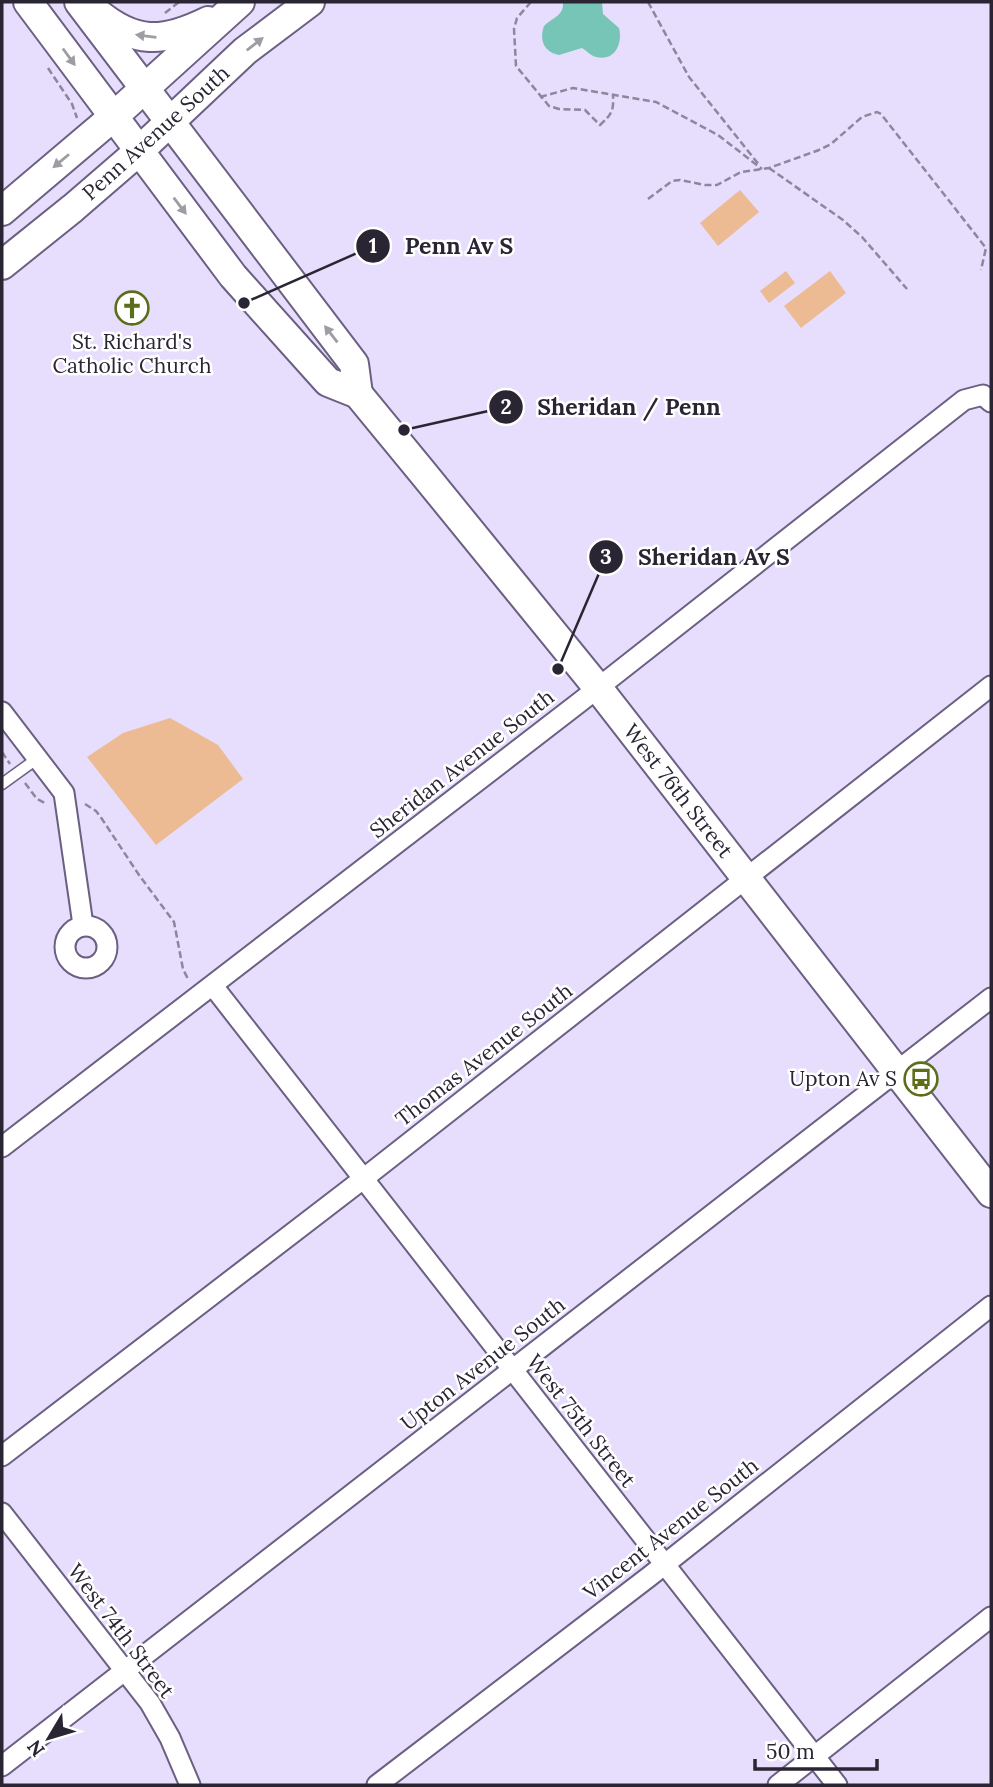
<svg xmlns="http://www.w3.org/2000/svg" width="993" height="1787" font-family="Lora,serif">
<rect width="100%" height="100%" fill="#e7ddfc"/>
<!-- green -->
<g fill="#ecbb93">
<polygon points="740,190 759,212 718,246 700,223"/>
<polygon points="786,271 795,283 769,303 760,291"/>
<polygon points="830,271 846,293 801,328 784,306"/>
<polygon points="170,718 218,745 243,779 156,845 87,757 123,733"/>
</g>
<!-- water -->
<path fill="#76c5b6" d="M563,2h39l1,12 16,14c4,15 -4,34 -23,29 -5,-1 -9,-6 -14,-9l-23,7c-15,-3 -20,-15 -15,-29 9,-9 20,-10 19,-24z"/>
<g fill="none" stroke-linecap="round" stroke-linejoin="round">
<defs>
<polyline id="lane" points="2,784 38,758"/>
<g id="street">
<polyline points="2,712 64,793 83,925"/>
<circle cx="86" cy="947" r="21"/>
<polyline points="213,986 837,1785"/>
<polyline points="2,1147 580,702 964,400 983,395 991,402"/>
<polyline points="2,1456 363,1179 991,686"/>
<polyline points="2,1513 150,1703 170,1738 190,1785"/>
<polyline points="2,1766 991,998"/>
<polyline points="377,1785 650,1576 991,1306"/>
<polyline points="778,1785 991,1617"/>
</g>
<g id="secondary">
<polyline points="28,2 233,276 328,382 358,394 423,473 598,688 991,1193"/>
<polyline points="79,2 354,364 358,394"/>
<path d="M95,11c40,34 68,32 113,10"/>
<polyline points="2,211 113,117 240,2"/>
<polyline points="2,265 73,208 139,151 245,51 310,2"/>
</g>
</defs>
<!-- lane casing -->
<use href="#lane" stroke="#6b5f82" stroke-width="13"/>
<!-- street casing -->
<use href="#street" stroke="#6b5f82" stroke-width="23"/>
<!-- secondary casing -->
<use href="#secondary" stroke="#6b5f82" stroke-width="32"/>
<!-- path -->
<g stroke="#8d869d" stroke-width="2.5" stroke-dasharray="7 3.5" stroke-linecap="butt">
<path d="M531,2l-14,16 -3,11 2,37 33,40 10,3 26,1 15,15c11,-10 14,-14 13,-29"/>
<polyline points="648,2 689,77 760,166"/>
<polyline points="165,13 179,2"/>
<polyline points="48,68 72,104 77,118"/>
<polyline points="540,97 573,88 656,102 718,135 762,169"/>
<polyline points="769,168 843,220 862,237 907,289"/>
<polyline points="648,199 672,181 680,180 705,185 717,185 741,172 769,168 819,150 831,144 862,117 877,112 881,114 986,248 981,270"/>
<polyline points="2,752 10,764"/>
<polyline points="25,783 37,799 47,804"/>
<polyline points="85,804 96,811 102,819 139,875 174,922 183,969 189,981"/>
</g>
<!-- lane -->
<use href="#lane" stroke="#fff" stroke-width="10"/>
<!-- street -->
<use href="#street" stroke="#fff" stroke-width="19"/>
<!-- secondary -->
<use href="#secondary" stroke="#fff" stroke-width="28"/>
</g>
<!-- one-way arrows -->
<defs><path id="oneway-solid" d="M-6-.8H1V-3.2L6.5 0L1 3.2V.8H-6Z" transform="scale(1.75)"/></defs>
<g fill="#9f9da3">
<use href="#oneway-solid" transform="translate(146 36) rotate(-173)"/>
<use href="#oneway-solid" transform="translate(255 44) rotate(-38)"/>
<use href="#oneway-solid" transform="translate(69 57) rotate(54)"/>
<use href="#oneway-solid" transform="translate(61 161) rotate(140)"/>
<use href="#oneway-solid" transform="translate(180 206) rotate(53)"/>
<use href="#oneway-solid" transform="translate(331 334) rotate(-128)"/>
</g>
<!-- icons -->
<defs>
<symbol id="church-ring" viewBox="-11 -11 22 22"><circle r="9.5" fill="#fff" stroke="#5d6e1b" stroke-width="1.5"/><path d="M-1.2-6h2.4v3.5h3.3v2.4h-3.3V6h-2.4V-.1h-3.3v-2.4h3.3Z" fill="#5d6e1b"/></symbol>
<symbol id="bus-ring" viewBox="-11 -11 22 22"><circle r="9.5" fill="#fff" stroke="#5d6e1b" stroke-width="1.5"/><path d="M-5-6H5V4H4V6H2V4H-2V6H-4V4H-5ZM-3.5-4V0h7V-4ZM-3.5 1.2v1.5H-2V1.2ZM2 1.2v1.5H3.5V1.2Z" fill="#5d6e1b"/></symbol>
</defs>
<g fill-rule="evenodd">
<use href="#church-ring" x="113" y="289" width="38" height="38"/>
<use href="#bus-ring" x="902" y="1060" width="38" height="38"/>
</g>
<g text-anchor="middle" stroke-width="5" stroke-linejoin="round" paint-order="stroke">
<!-- street labels -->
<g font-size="21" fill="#2a2533" stroke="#fff">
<text transform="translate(156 133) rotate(-42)" y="7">Penn Avenue South</text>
<text transform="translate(462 764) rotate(-38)" y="7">Sheridan Avenue South</text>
<text transform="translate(678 791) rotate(52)" y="7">West 76th Street</text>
<text transform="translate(484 1055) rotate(-38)" y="7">Thomas Avenue South</text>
<text transform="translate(483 1364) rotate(-38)" y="7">Upton Avenue South</text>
<text transform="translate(581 1421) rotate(52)" y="7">West 75th Street</text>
<text transform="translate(671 1529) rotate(-38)" y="7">Vincent Avenue South</text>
<text transform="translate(121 1631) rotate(53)" y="7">West 74th Street</text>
</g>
<!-- poi labels -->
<g font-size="21" fill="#2a2533" stroke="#fff">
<text x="132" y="349">St. Richard's<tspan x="132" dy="24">Catholic Church</tspan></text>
<text x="897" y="1086" text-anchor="end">Upton Av S</text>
</g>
</g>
<!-- callouts -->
<path fill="none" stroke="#2a2533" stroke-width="2.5" d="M244 303L373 246M404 430L506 407M558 669L606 557"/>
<g fill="#2a2533" stroke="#fff" stroke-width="2.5">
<circle cx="244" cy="303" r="7"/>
<circle cx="404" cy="430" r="7"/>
<circle cx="558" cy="669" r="7"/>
<circle cx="373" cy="246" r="18"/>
<circle cx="506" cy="407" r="18"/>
<circle cx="606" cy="557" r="18"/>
</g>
<g font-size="21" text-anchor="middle" font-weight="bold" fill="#fff">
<text x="373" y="253">1</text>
<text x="506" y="414">2</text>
<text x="606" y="564">3</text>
</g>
<g font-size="23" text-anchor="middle" font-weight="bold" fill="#2a2533" stroke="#fff" stroke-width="5" stroke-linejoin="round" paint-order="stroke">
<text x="459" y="254">Penn Av S</text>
<text x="629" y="415">Sheridan / Penn</text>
<text x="714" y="565">Sheridan Av S</text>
</g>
<!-- border -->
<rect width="993" height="1787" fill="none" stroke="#2a2533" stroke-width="7"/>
<!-- north arrow -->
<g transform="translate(49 1738) rotate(232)" stroke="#ffffff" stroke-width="5" paint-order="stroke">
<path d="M0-5L12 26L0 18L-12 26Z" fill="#2a2533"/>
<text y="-10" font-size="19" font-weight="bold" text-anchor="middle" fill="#2a2533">N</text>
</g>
<!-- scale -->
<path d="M755 1759v10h122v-10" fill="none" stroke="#2a2533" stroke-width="3.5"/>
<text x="766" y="1759" font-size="21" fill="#2a2533" stroke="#ffffff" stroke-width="5" paint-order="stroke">50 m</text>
</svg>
